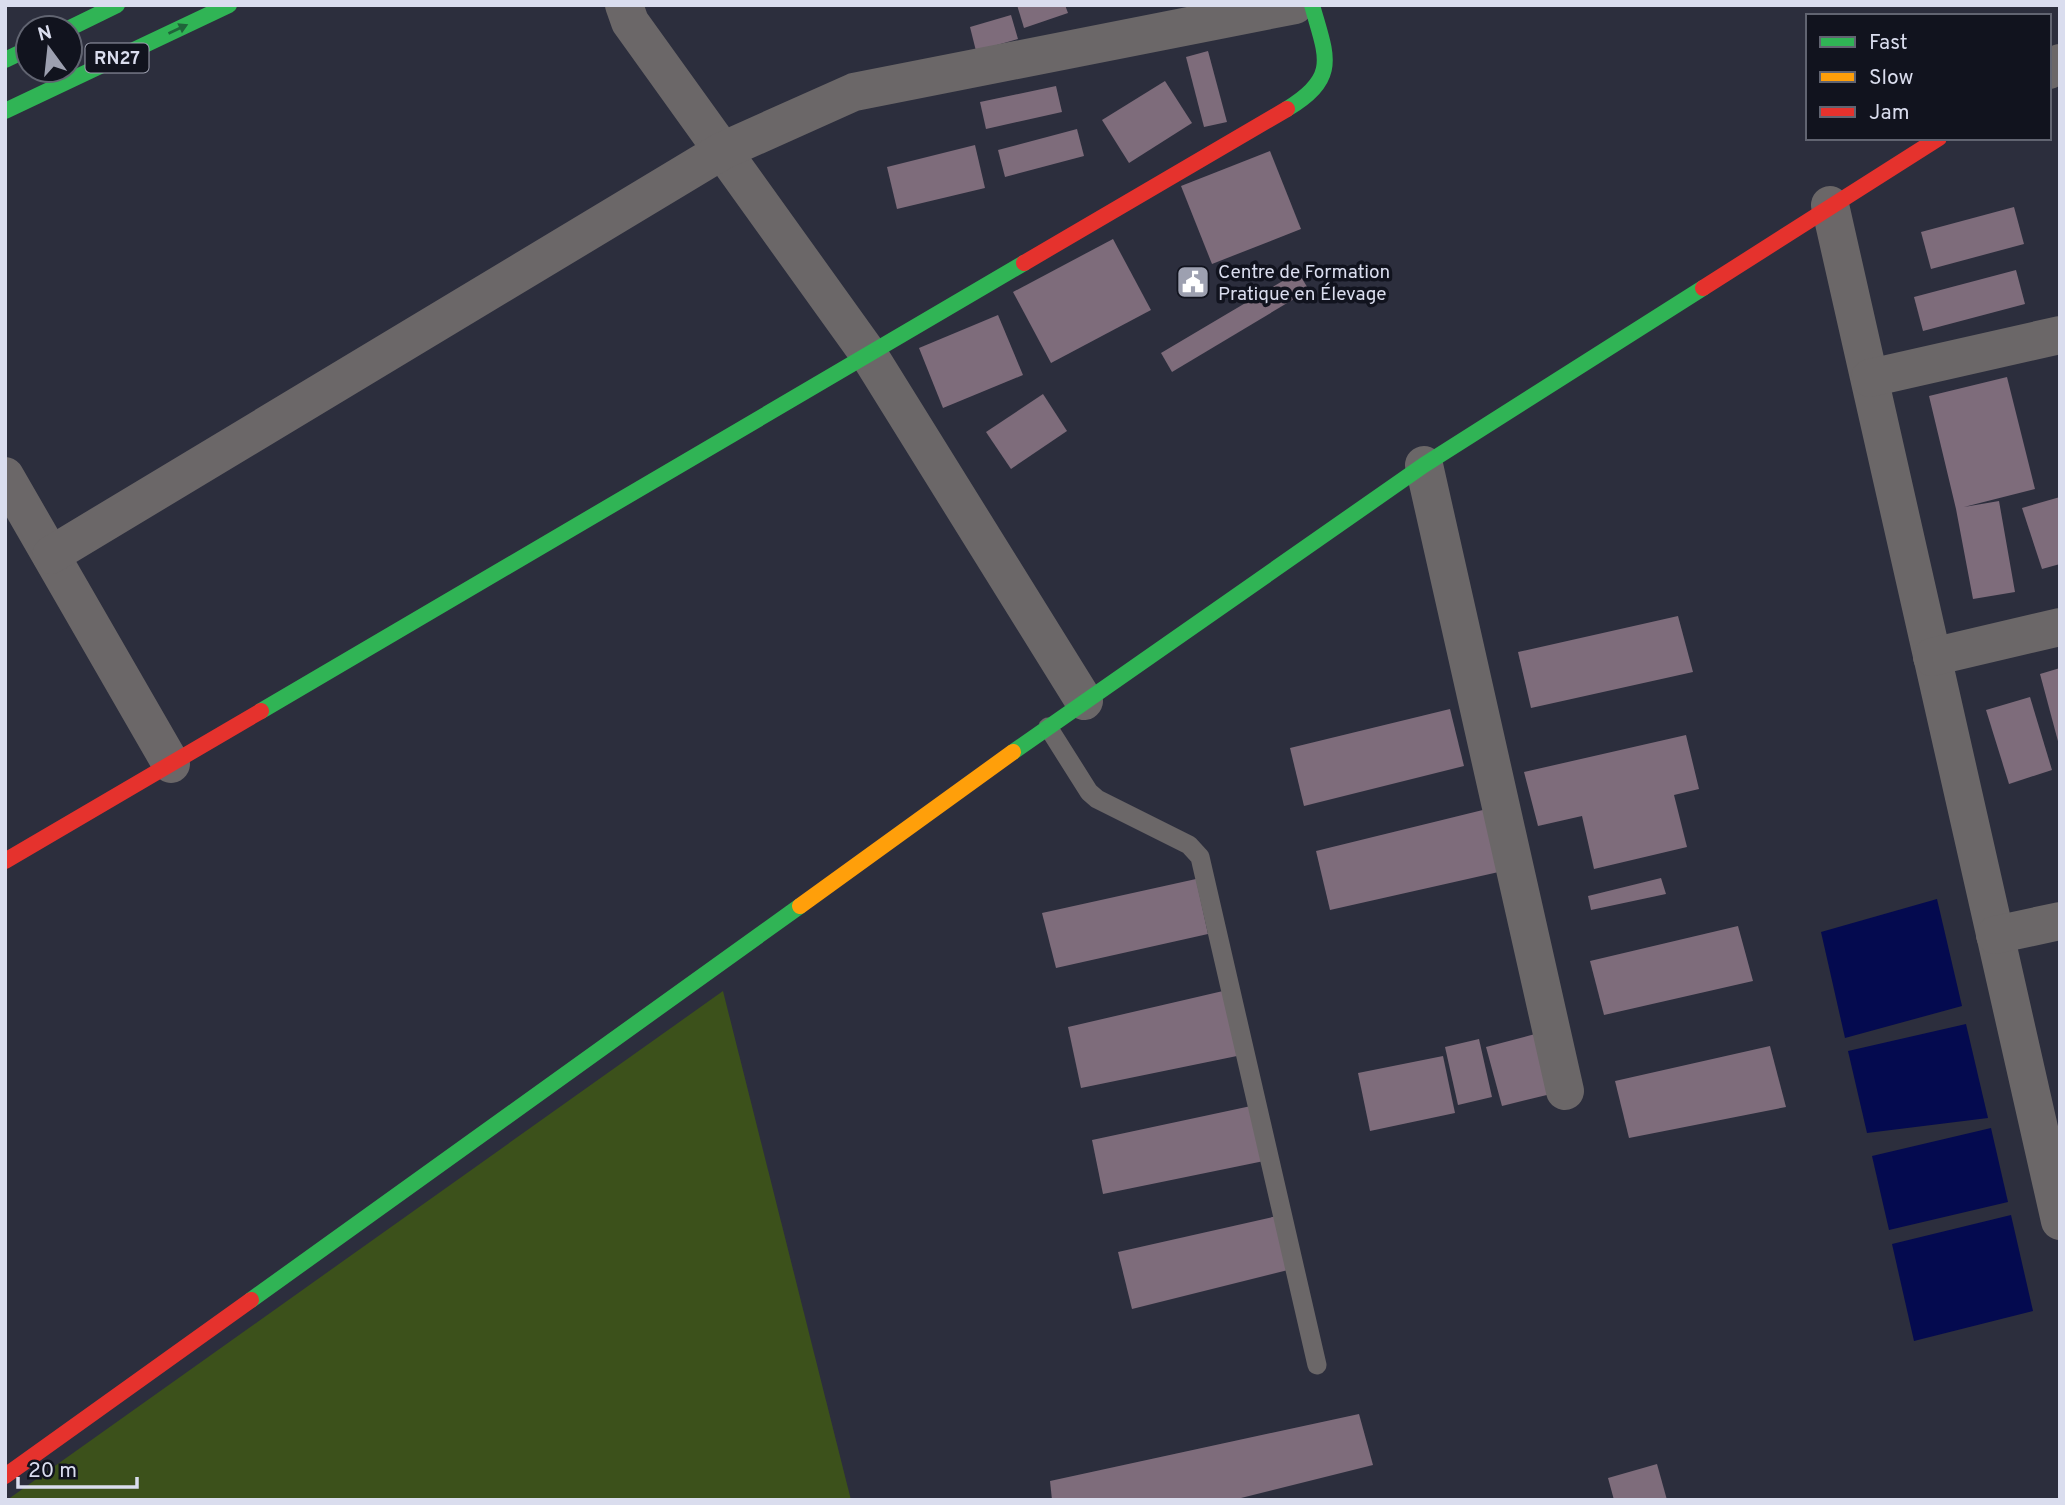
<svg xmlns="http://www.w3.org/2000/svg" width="2065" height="1505" font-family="Overpass,sans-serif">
<rect width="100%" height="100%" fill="#2c2e3d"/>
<!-- green -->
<polygon fill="#3c511b" points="723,991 851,1500 7,1500"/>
<!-- water -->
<g fill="#040a4f">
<polygon points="1937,899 1962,1006 1845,1038 1821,932"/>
<polygon points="1966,1024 1988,1118 1867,1133 1848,1051"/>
<polygon points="1991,1128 2008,1202 1889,1230 1872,1156"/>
<polygon points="2011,1215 2033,1311 1914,1341 1892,1244"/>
</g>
<!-- building -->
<g fill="#7e6c7b">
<polygon points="1017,5 1065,5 1068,13 1024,28"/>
<polygon points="1011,15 1018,39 976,51 970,27"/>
<polygon points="1208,51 1227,122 1204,127 1186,57"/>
<polygon points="1165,81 1192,123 1129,163 1102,120"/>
<polygon points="1056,86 1062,112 986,129 980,102"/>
<polygon points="1077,129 1084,156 1005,177 998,150"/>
<polygon points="975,145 985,188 897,209 887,167"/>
<polygon points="1270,151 1301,229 1212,264 1181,186"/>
<polygon points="2014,207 2024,244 1931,269 1921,232"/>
<polygon points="1113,239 1151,310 1051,363 1013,292"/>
<polygon points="2016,270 2025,304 1923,331 1914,297"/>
<polygon points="1298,272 1309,290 1172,372 1161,353"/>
<polygon points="998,315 1023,375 943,408 919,348"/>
<polygon points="2007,377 2035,489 1964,507 1999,501 2015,592 1973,599 1956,509 1929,396"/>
<polygon points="1043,394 1067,431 1011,469 986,432"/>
<polygon points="2060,497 2060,564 2042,569 2022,508"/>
<polygon points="1678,616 1693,672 1531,708 1518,652"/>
<polygon points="2060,668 2060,745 2059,745 2040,674"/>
<polygon points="2030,697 2052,770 2009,784 1986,710"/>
<polygon points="1450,709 1464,766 1304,806 1290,748"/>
<polygon points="1686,735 1699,789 1674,795 1687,847 1594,869 1582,816 1538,826 1524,772"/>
<polygon points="1495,807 1512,869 1330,910 1316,851"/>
<polygon points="1661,878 1666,894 1591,910 1588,896"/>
<polygon points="1196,879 1208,934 1056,968 1042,913"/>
<polygon points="1738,926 1753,981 1604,1015 1590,961"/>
<polygon points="1223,991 1237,1056 1081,1088 1068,1027"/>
<polygon points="1535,1034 1551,1094 1502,1106 1486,1047"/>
<polygon points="1479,1039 1492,1097 1458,1105 1445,1047"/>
<polygon points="1770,1046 1786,1107 1629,1138 1615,1081"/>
<polygon points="1443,1056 1455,1113 1370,1131 1358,1073"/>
<polygon points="1251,1106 1264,1161 1103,1194 1092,1140"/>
<polygon points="1277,1216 1292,1269 1132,1309 1118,1252"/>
<polygon points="1359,1414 1373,1465 1233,1500 1052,1500 1050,1481"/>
<polygon points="1657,1464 1667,1500 1614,1500 1608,1478"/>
</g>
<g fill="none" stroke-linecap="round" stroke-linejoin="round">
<!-- lane -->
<polyline stroke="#6b6768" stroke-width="19" points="1048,727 1089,792 1097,799 1189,845 1200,857 1317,1365"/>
<!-- street -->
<g stroke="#6b6768" stroke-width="38">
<polyline points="624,5 630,22 869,355 1084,701"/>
<polyline points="2049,70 2060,63"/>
<polyline points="1830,205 2060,1221"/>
<polyline points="1870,378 2060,335"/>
<polyline points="1424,465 1565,1091"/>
<polyline points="5,476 171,764"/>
<polyline points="51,555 722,151 854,92 1295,5"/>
<polyline points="1932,657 2060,627"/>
<polyline points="1995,935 2060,921"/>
</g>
<!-- fast -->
<g stroke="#30b455" stroke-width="16">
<polyline points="70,28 117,5"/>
<polyline points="5,60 28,49"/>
<path d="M1287,109c53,-32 39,-53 25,-104"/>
<polyline points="5,111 229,5"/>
<polyline points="261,711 1024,263"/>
<polyline points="1013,752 1424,465 1703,288"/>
<polyline points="251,1300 800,906"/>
</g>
<!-- slow -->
<polyline stroke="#ff9f0a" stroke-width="16" points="800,906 1013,752"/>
<!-- jam -->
<g stroke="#e5322d" stroke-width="16">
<polyline points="1024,263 1287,109"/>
<polyline points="1703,288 1939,138"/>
<polyline points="5,861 261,711"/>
<polyline points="5,1476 251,1300"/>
</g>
</g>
<!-- one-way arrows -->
<defs><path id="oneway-solid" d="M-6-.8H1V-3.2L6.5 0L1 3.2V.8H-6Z" transform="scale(1.75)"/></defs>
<use fill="#20643a" href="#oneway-solid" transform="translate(178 29) rotate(-25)"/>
<!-- icons -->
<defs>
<symbol id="civic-square" viewBox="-11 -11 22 22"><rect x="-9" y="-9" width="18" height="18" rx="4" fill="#9da0b0" stroke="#11131e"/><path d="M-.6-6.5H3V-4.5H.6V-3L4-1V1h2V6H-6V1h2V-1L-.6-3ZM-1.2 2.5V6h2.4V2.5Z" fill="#fff"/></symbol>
</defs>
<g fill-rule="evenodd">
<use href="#civic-square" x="1174" y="263" width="38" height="38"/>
</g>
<g text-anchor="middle" stroke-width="7" stroke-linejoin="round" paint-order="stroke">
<!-- shield labels -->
<rect fill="#11131e" stroke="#9ea0b0" stroke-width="2" x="85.5" y="43.5" width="63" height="29" rx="5"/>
<g font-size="18" font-weight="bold" fill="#daddee">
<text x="117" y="64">RN27</text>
</g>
<!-- poi labels -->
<g font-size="19" fill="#daddee" stroke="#11131e" text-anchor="start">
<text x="1218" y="278">Centre de Formation<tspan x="1218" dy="22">Pratique en Élevage</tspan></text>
</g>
</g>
<!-- border -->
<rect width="2065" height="1505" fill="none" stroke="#daddee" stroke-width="14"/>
<!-- legend -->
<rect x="1806" y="14" width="245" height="126" fill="#11131e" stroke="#616471" stroke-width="2"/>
<rect x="1820" y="37" width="35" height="10" fill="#30b455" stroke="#616471" stroke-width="2"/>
<text x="1869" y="49" font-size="21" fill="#daddee">Fast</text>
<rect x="1820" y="72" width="35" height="10" fill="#ff9f0a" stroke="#616471" stroke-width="2"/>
<text x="1869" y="84" font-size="21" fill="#daddee">Slow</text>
<rect x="1820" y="107" width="35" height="10" fill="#e5322d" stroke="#616471" stroke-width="2"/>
<text x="1869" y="119" font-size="21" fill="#daddee">Jam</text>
<!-- north arrow -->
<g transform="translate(49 49) rotate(345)"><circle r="33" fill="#11131e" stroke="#616471" stroke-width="2"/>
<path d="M0-5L12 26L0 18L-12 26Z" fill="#9da0b0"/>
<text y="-10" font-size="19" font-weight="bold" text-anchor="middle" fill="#daddee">N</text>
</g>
<!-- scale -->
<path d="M18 1477v10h119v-10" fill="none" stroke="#daddee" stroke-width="3.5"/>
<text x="28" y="1477" font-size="21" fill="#daddee" stroke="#11131e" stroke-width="5" paint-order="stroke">20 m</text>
</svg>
